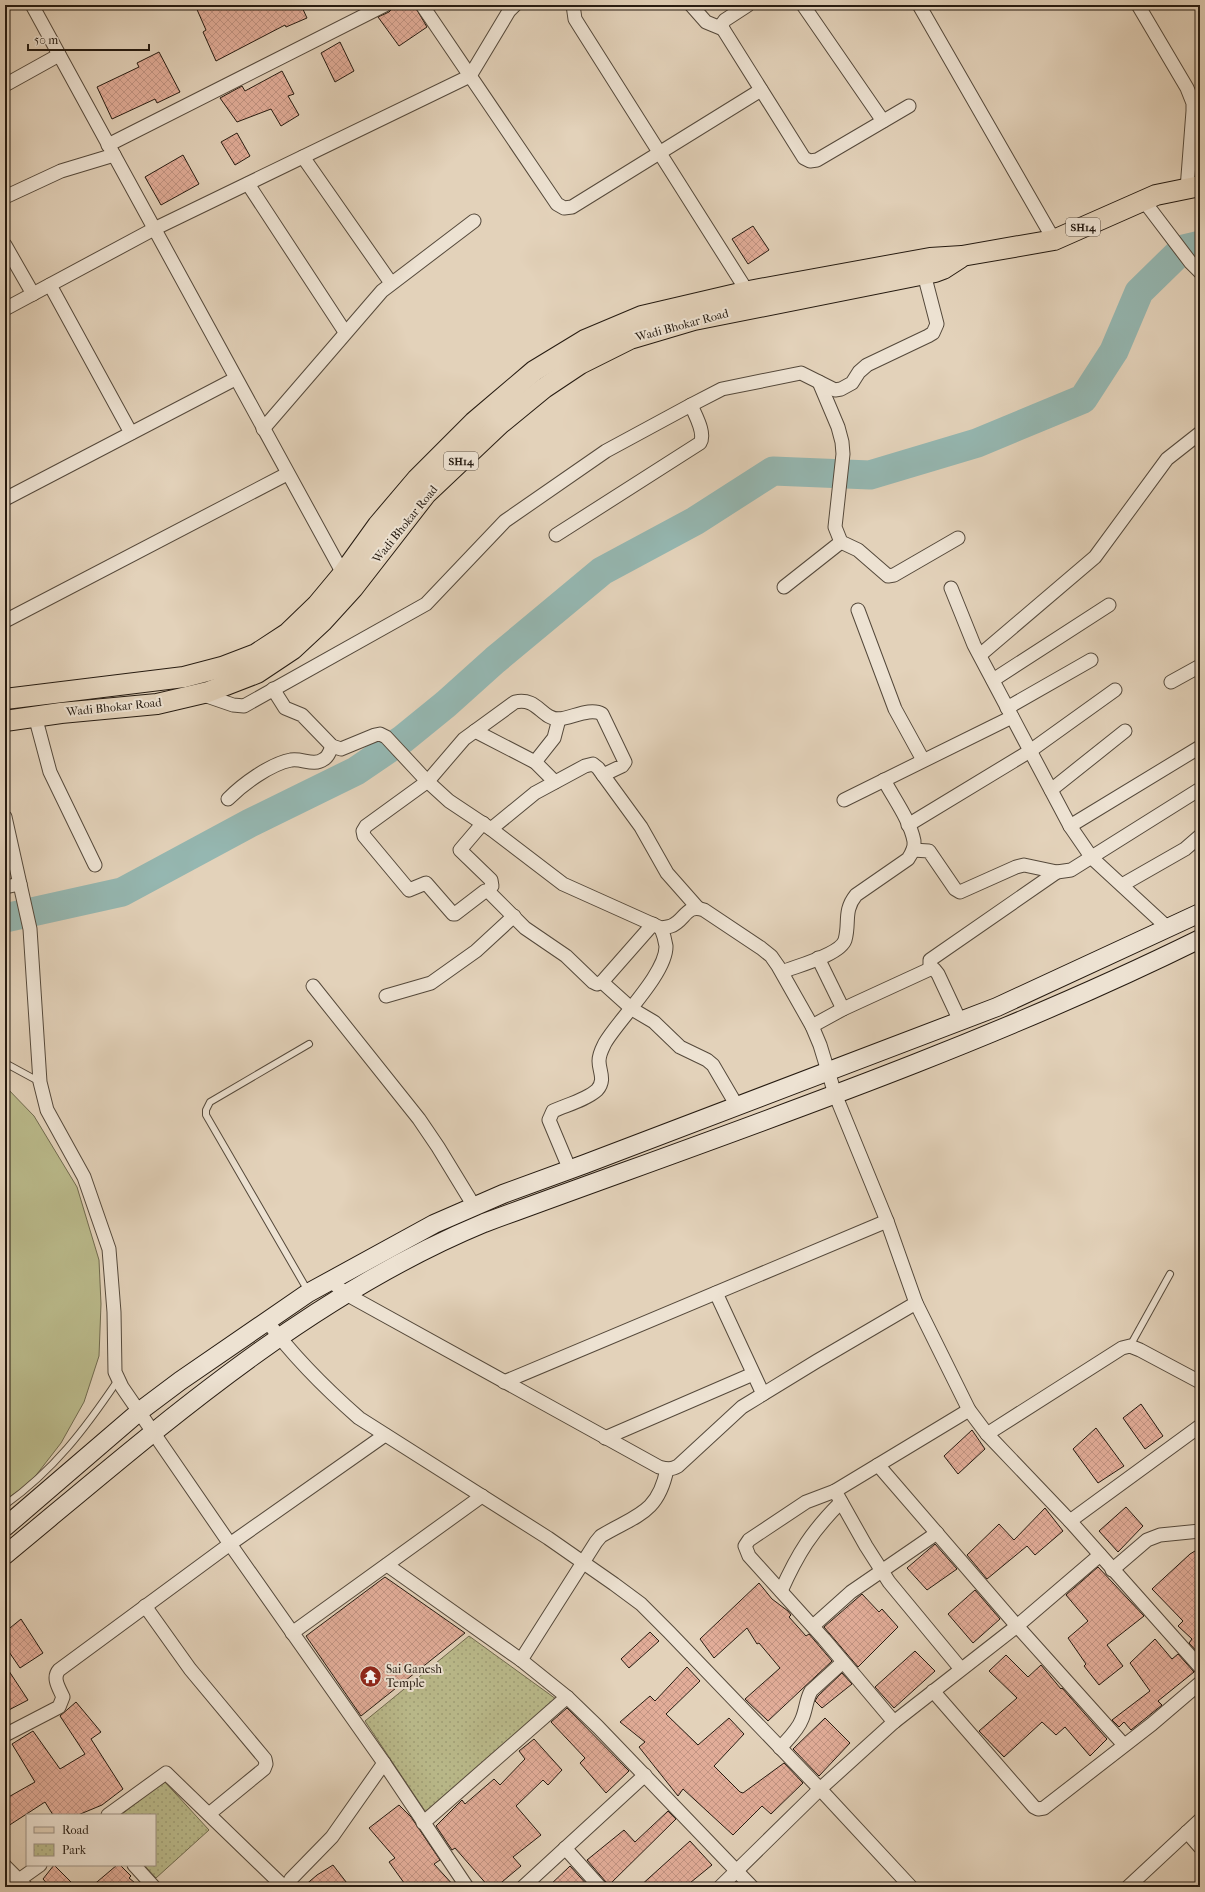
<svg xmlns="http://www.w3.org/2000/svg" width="1205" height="1892" font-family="'IM FELL French Canon',serif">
<defs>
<pattern id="park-dots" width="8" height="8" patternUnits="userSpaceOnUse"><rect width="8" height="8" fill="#baba8b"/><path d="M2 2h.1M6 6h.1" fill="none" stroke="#a09f77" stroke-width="1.8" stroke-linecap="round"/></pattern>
<pattern id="building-cross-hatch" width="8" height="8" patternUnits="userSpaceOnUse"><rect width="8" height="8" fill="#e2ad99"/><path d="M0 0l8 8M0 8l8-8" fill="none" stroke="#c29483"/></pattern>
</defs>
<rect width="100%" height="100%" fill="#e3d2ba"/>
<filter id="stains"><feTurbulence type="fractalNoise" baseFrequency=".005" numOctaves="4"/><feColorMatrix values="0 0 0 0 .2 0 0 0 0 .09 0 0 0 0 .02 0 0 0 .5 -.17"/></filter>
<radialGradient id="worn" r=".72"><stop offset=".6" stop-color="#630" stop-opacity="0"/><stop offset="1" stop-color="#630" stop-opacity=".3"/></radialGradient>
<!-- green -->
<polygon fill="#baba8b" stroke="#706a4e" points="5,1086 34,1116 77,1187 99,1260 101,1304 99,1356 84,1402 61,1443 30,1483 5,1500"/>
<!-- park -->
<g fill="url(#park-dots)" stroke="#706a4e">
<polygon points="469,1636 556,1699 427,1814 365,1721"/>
<polygon points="164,1781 209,1830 156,1878 144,1865 155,1865 155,1815 121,1815"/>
</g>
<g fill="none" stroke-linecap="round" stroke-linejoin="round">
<!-- river -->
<polyline stroke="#95b7b1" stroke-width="29" points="5,918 122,892 250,823 356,771 403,739 446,704 495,660 602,571 695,521 773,471 870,475 977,443 1083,399 1114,351 1139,292 1183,249 1200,245"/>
</g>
<!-- building -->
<g fill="url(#building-cross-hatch)" stroke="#261b11">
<polygon points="195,5 301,5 307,18 286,27 285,25 216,61 203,32 206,30"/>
<polygon points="396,5 414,5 427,27 399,46 378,17 389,12"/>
<polygon points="340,42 354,71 335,82 321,53"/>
<polygon points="159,52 180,92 157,103 155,99 112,119 97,87 139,67 137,63"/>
<polygon points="282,71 294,94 288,96 299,115 281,126 271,109 237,122 220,98 242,86 245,91"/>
<polygon points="237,133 250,156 235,165 221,142"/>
<polygon points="183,155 199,184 161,205 145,177"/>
<polygon points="753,226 769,250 748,264 732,239"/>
<polygon points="1141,1404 1163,1436 1145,1449 1123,1418"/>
<polygon points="1096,1428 1124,1466 1098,1483 1073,1449"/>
<polygon points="972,1430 985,1449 958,1474 944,1456"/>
<polygon points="1126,1507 1143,1526 1118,1552 1099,1531"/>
<polygon points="1045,1508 1063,1531 1035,1555 1027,1546 987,1579 967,1555 999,1524 1014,1540"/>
<polygon points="935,1544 957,1569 927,1590 907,1568"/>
<polygon points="1200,1548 1200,1655 1189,1643 1192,1639 1178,1626 1183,1621 1152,1589 1190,1554"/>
<polygon points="1098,1567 1144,1616 1107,1645 1123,1666 1099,1685 1084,1666 1086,1664 1068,1638 1088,1621 1066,1595"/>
<polygon points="385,1577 465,1633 361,1716 306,1636"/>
<polygon points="759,1583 772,1599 788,1611 791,1615 789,1617 806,1636 809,1634 832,1661 768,1721 745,1699 780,1668 759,1643 757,1644 747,1628 714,1658 700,1639"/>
<polygon points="975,1590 1000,1619 973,1643 948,1614"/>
<polygon points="862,1594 879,1612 882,1609 898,1627 858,1667 824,1627"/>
<polygon points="21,1619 43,1653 20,1668 5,1646 5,1632"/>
<polygon points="650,1632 659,1641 629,1668 621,1659"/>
<polygon points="1155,1639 1172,1659 1178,1654 1194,1672 1158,1701 1162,1705 1131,1730 1124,1722 1119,1727 1112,1720 1150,1691 1130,1663"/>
<polygon points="915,1651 935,1671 894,1708 875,1687"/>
<polygon points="1006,1655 1028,1677 1041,1665 1061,1689 1062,1688 1107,1739 1090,1756 1065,1727 1056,1735 1042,1722 1004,1757 979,1731 1017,1698 989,1671"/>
<polygon points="5,1665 28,1700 5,1712"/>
<polygon points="687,1667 700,1681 666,1714 698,1745 729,1718 744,1734 714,1766 740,1792 743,1793 784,1763 803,1783 771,1814 762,1806 733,1835 683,1789 678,1796 639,1747 645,1742 620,1722 650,1696 655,1701"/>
<polygon points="842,1673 852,1684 822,1708 815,1701 818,1696"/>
<polygon points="76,1702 101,1732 91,1739 123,1789 102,1805 78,1815 53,1815 45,1802 5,1828 5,1799 35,1782 12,1744 33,1731 60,1769 85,1754 60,1716"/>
<polygon points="567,1708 629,1771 606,1793 580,1763 585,1758 551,1722"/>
<polygon points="825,1718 850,1743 819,1776 793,1749"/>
<polygon points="534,1739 562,1770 548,1785 543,1780 516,1806 541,1835 513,1857 521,1866 496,1887 489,1887 455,1848 452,1850 436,1826 462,1800 465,1804 494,1779 500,1785 525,1759 519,1751"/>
<polygon points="399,1805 411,1817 440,1860 434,1864 455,1887 407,1887 389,1862 395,1858 369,1828"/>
<polygon points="668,1811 676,1819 608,1886 606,1882 587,1860 624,1830 635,1842"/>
<polygon points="690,1841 712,1865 685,1887 639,1887"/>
<polygon points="54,1865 76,1887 50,1887 43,1879"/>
<polygon points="117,1865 120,1865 131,1876 129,1878 140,1887 91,1887"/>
<polygon points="333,1865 350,1887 303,1887 317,1875"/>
<polygon points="570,1866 589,1887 548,1887"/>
</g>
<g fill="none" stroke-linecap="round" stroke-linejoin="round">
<defs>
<g id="lane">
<polyline points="5,1063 40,1082"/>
<polyline points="308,1291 206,1115 206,1110 210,1102 309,1044"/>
<polyline points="1130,1346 1170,1274"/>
<path d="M5,1505c49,-35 80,-76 113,-125"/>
</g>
<g id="street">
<polyline points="32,5 346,579"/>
<polyline points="422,5 557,204 564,208 572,207 761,90"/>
<polyline points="573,5 575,19 580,27 747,291 750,298"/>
<polyline points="691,5 706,22 723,29"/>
<polyline points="748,5 725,20 722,24 723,29 804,158 810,161 817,160 909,106"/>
<polyline points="803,5 883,121"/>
<polyline points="919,5 1054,240"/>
<polyline points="1138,5 1187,88 1193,103 1193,111 1187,189"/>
<polyline points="5,85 59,55"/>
<polyline points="108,145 385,5"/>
<polyline points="303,157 391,283"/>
<polyline points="248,184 345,332"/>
<polyline points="5,197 61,171 114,155"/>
<polyline points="1144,201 1191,263 1200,272"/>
<polyline points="5,245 33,294"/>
<polyline points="50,285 131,433"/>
<polyline points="5,309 154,229 470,76 509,11 515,5"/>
<polyline points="819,382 838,427 842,442 843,454 835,527 841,542 858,550 888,576 894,575 958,538"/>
<polyline points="263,429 382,291 474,221"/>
<polyline points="5,499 235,379"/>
<path d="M556,535l144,-92c6,-10 -5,-28 -9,-38"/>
<polyline points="784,587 841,542"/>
<polyline points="951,588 974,645 1070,826 1092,858 1168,928"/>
<polyline points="858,610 895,709 923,760"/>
<polyline points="5,621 287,474"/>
<polyline points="980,655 1095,557 1167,459 1200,433"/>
<polyline points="993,680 1109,605"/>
<polyline points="1171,682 1200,666"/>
<path d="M273,689l12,19 17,7 30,31 9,3 34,-14 5,-1 6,3 40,43 23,21 42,28 72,55 98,44c4,-1 7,-1 10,-2 14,-5 15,-23 33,-16l57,38 10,8 7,10 34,60 8,19 15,49 52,127 29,82 53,107 18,24 83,87 130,146"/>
<polyline points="201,694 233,705 244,706 426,604 505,521 606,451 691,405 722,389 801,373 835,390 841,389 852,383 859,372 867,365 928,336 933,333 937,324 924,274"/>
<polyline points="1007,708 1091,660"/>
<polyline points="35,716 50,772 95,865"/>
<polyline points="475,731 535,762 555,782"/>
<polyline points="535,762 554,738 559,719"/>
<path d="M603,775l19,-9 3,-4 -23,-48c-12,-7 -30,4 -43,5 -18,0 -21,-22 -44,-17l-51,37 -36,42 -62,45 -3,5 1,5 45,54 17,-7 27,31h2l30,-23h3l37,37 41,28 27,26 4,2 5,-2 51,-58"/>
<polyline points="1051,790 1125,731"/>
<path d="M228,799c15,-15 42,-35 63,-39 12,-2 22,7 33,-1 5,-3 6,-8 8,-13"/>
<polyline points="844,800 1012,717"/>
<polyline points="5,817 30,929 40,1082 47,1110 84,1177 109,1249 114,1312 115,1372 122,1387 230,1544 384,1763 467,1887"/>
<polyline points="483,823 460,850 491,880 492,886 488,891"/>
<polyline points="908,825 1030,751 1115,690"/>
<polyline points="1070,826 1200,747"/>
<polyline points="491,829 535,793 585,766 593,764 598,768 641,827 667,873 697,907"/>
<polyline points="913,850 929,851 955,889 960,892 1016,867 1024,865 1057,872 1071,870 1200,789"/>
<polyline points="1122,885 1185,849 1200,836"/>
<polyline points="5,887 20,884"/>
<polyline points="818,958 843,1009"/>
<polyline points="930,969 930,960 1057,872"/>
<path d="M782,972c14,-6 58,-17 63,-32 5,-17 -2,-29 11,-45l52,-36c4,-6 7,-11 6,-18 -4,-21 -20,-42 -30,-61"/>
<polyline points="602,982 632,1009 654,1022 680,1047 707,1060 713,1065 737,1106"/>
<polyline points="313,986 419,1119 438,1147 474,1206"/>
<polyline points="386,996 431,983 476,951 514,916"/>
<polyline points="812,1026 843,1009 930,969 934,969 938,974 960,1021"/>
<path d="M570,1170l-21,-50 4,-9c13,-6 33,-11 44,-21 9,-10 2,-19 2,-29 0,-7 3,-12 6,-18 13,-23 62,-70 61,-97 -1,-6 -3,-13 -5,-18"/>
<path d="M330,1280l16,14 313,173c8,2 12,3 19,-1l64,-59 75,-46 99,-58"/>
<polyline points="716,1293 763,1394"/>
<path d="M267,1321c26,35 59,68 92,97l189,120 66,46 27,20 28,28 151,157 91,98"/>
<polyline points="504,1382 887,1221"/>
<polyline points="987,1434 1122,1348 1130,1346 1140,1350 1200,1382"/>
<polyline points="605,1438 753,1374"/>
<polyline points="878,1465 1017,1626 1124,1745"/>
<polyline points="835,1491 866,1546 889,1582 961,1669"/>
<polyline points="1070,1521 1200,1426"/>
<polyline points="387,1565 521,1660 567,1697 598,1727 752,1887"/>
<polyline points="1112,1570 1147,1540 1160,1535 1200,1531"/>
<path d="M781,1591c17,-38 31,-60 60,-89"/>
<polyline points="145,1606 190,1669 265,1759 266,1764 264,1769 209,1814"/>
<polyline points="813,1626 851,1592 937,1533"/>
<polyline points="292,1633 482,1496"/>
<path d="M521,1660l75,-118 5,-6c35,-21 57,-22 66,-67"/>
<polyline points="933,1691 1034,1807 1038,1809 1044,1808 1152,1724 1200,1683"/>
<polyline points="894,1722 824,1639 749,1556 745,1546 749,1540 806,1502 835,1491 969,1410"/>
<path d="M5,1735l54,-28 4,-10c-4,-9 -11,-19 -4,-27l171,-126 155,-109"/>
<path d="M780,1748c8,-9 18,-18 22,-29 4,-9 4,-19 9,-28l32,-29"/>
<polyline points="108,1815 166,1773 284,1887"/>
<polyline points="423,1823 567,1697"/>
<polyline points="1187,1832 1200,1847"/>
<polyline points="565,1848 600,1887"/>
<polyline points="134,1865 154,1887"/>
<polyline points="5,1866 26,1887"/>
<polyline points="9,1887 40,1865"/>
<polyline points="287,1887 291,1879 332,1837 384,1763"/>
<polyline points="523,1887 645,1775"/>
<polyline points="720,1887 820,1789 894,1722 1017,1626 1100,1555"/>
<polyline points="1128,1887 1200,1820"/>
</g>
<g id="secondary">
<polyline points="5,1527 140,1411 180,1381 308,1293 434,1224 503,1194 585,1164 997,1007 1200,913"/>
<path d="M5,1555c149,-123 298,-257 479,-332 241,-89 485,-170 716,-284"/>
</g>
<g id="primary">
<polyline points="5,699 184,677 222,667 256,654 288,633 317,605 342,575 378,525 417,479 474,422 534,371 585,340 642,316 749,291 930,258 962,256 1054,240 1156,195 1200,186"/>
<polyline points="5,721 61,713 157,704 208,692 257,673 293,649 322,622 353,588 426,494 500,424 544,388 580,364 630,339 694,320 935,272 943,269 960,258"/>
</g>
</defs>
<!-- lane casing -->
<use href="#lane" stroke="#55493b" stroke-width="8"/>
<!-- street casing -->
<use href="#street" stroke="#55493b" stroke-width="15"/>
<!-- secondary casing -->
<use href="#secondary" stroke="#261b11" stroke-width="20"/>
<!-- primary casing -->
<use href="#primary" stroke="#261b11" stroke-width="22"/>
<!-- lane -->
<use href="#lane" stroke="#ede2d2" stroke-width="6"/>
<!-- street -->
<use href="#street" stroke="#ede2d2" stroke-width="13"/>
<!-- secondary -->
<use href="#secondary" stroke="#ede2d2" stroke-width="18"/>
<!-- primary -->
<use href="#primary" stroke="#e3d2ba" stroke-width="20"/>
</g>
<!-- icons -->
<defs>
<symbol id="temple-disc" viewBox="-11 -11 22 22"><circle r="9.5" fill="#8f2418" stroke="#ede2d2"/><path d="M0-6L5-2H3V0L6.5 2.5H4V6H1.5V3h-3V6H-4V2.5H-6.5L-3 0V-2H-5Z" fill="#fff"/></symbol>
</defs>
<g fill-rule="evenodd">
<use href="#temple-disc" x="358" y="1664" width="25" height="25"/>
</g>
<g text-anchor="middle" stroke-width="4" stroke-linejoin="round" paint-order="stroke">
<!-- shield labels -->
<g fill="#ede2d2" stroke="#62574b" stroke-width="1">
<rect x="1066" y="218" width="34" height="18" rx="3"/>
<rect x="444" y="452" width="34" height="18" rx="3"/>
</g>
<g font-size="11" font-weight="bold" fill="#261b11">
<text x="1083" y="231">SH14</text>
<text x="461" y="465">SH14</text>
</g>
<!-- street labels -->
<g font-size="12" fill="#261b11" stroke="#ede2d2">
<text transform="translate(682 325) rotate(-15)" y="4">Wadi Bhokar Road</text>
<text transform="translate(405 524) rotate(-51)" y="4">Wadi Bhokar Road</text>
<text transform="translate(114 707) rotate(-6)" y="4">Wadi Bhokar Road</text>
</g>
<!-- poi labels -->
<g font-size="12" fill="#261b11" stroke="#ede2d2" text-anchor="start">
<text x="386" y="1673">Sai Ganesh<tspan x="386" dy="14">Temple</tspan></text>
</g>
</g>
<!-- margin -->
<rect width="1205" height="1892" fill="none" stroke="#e3d2ba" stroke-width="20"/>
<rect x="6" y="6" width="1193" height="1880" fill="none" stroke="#261b11" stroke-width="2"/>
<rect x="10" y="10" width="1185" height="1872" fill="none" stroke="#261b11"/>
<!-- legend -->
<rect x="26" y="1814" width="130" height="52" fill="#ede2d2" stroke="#9d9285"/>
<rect x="34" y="1827" width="20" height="6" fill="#e3d2ba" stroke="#9d9285"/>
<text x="62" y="1834" font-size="12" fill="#261b11">Road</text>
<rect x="34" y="1844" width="20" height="12" fill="url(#park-dots)" stroke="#9d9285"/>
<text x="62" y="1854" font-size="12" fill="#261b11">Park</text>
<!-- scale -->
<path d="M28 44v6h121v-6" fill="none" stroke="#261b11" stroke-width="2"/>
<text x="34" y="44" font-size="12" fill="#261b11" stroke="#ede2d2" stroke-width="3" paint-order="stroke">50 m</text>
<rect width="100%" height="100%" filter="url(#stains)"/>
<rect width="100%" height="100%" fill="url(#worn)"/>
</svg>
